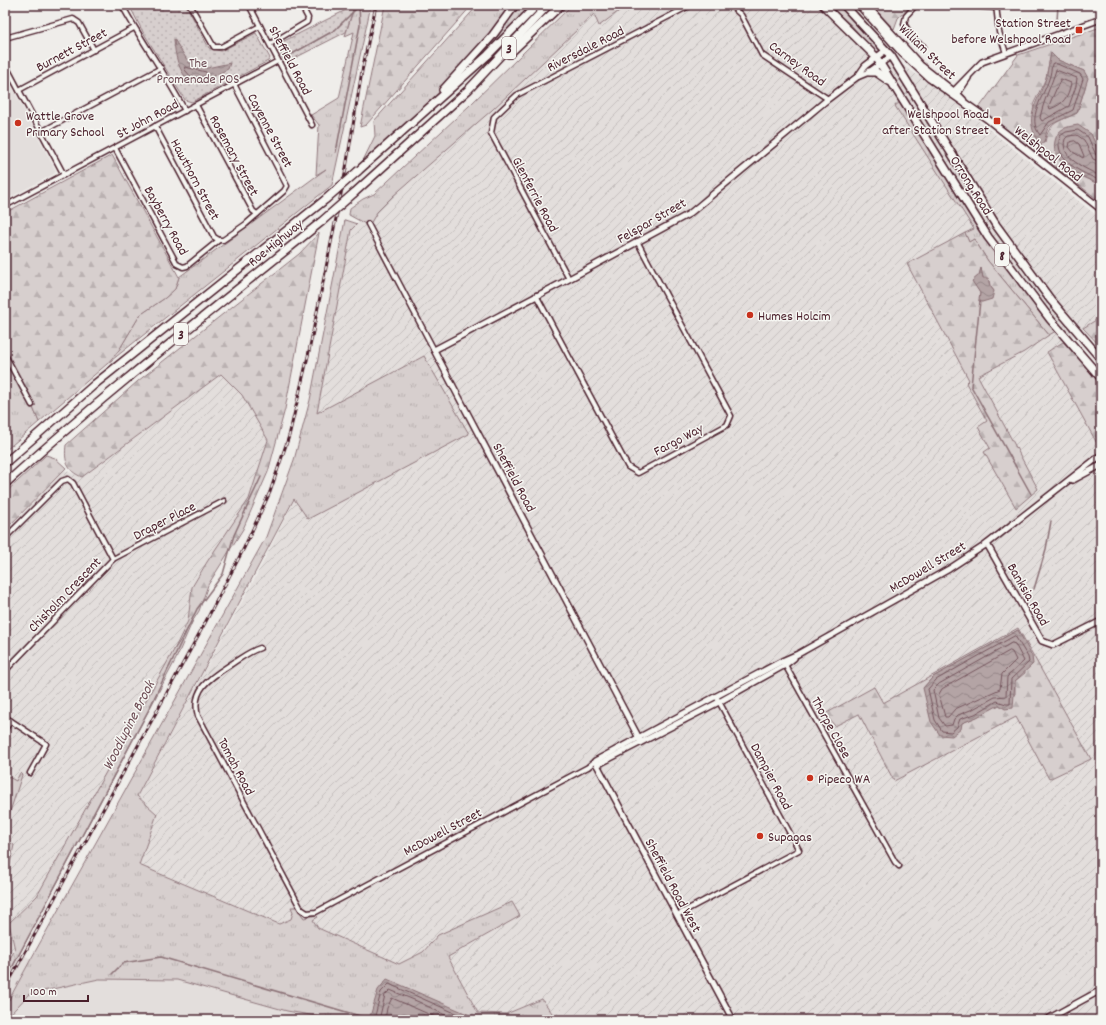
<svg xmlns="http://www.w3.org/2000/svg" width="1106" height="1025" font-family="Dekko,sans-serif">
<defs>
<pattern id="industrial-furrows" width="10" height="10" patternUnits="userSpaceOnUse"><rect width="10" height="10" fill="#e3dedc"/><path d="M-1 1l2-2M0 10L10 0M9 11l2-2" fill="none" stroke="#c4bebd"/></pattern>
<pattern id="grass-tufts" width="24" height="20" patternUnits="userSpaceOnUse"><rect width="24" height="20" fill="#d7cfce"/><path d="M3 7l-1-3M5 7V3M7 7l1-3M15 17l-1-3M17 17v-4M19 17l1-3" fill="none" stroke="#bab1b1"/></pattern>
<pattern id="forest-firs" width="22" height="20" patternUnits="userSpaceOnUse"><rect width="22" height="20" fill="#d7cfce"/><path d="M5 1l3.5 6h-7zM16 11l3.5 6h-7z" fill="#bab1b1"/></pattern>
<pattern id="park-dots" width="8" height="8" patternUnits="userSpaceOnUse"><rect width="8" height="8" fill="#d7cfce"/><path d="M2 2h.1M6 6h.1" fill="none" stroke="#bab1b1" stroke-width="1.8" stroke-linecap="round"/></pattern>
<pattern id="water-waves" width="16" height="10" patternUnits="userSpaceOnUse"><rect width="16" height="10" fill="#b4a4a5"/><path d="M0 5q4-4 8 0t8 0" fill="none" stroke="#948587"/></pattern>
</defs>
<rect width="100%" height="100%" fill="#efedea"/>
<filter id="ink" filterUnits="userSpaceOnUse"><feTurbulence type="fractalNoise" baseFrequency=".025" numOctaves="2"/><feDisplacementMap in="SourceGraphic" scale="8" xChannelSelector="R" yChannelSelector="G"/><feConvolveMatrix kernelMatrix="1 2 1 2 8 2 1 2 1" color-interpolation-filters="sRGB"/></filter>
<g filter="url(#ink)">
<!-- built -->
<g fill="#e3dedc">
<polygon points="5,74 56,171 54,174 5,200"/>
<polygon points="15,950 31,959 5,1007 5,967"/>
<polygon points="99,979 177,980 287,1011 339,1020 7,1020 29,994"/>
</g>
<!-- industrial -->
<g fill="url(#industrial-furrows)">
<polygon points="604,5 815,5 945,94 1101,219 1101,317 1047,352 1101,450 1101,1020 557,1020 542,999 506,1014 478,1013 448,957 520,916 512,902 425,948 423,952 399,964 318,928 313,920 316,915 304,918 295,907 292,910 291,919 279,924 139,865 157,814 137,796 256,576 295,499 308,519 317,413 351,229"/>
<polygon points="221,374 242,395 268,440 249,499 207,562 192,587 188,621 147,708 37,896 9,923 15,950 5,967 5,532 64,470 82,477"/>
</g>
<!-- grass -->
<g fill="url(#grass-tufts)" stroke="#90777c">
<polygon points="355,5 371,5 332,185 107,364 119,350 140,315 165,298 175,289 179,277 326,169 316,175 319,125 311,115 339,98 354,32 345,36"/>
<polygon points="478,5 515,5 493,35 422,114 358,171 375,136 374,121"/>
<polygon points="519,5 531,5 486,51"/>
<polygon points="572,5 627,5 599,26 594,14 492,110 393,196 377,212 369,226 349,215 350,208 363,199 374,194 469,106"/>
<polygon points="829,5 841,5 882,50 876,53 852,26"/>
<polygon points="900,102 986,239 1056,331 1049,335 988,261 974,239 969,242 965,233 974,229 895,106"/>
<polygon points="345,220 357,224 351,230 317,413 424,356 469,434 308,519 294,499 137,796 157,814 139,865 279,924 291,919 293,912 291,907 296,907 304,918 316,915 318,917 313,920 318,928 399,964 423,952 438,935 512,902 520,916 448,957 478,1013 506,1014 542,999 557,1020 339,1020 287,1011 177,980 99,979 29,994 5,1020 5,1007 31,959 266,537 294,460 310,400"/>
<polygon points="5,355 32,405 39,422 5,451"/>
<polygon points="194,618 176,659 5,981 5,966 15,950 9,923 37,896 174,650"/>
<polygon points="20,773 22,775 5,827 5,775 16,781"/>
<polygon points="5,840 14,845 8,873 5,875"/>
</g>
<!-- forest -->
<g fill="url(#forest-firs)" stroke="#90777c" fill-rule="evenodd">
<polygon points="385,5 472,5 366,125 360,127"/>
<polygon points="871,5 912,5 898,18 894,29"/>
<path d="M1101,27v130l-10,-23 -11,42 21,9v17l-122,-94 39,-53zM1051,53l7,7 26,11 1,17 -8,25c-18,9 -28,8 -32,29l-12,-37 13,-27z"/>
<polygon points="112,155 179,277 175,289 165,298 140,315 119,350 107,364 39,422 32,405 5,355 5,213"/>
<path d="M319,233l-34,176 -17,63 -25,57 -35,56 -9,26 -25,39 14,-29 4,-34 15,-25 42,-63 19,-59 -26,-45 -21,-21 -139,103c-15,-6 -18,-16 -16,-32l72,-64 161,-127z"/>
<path d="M965,233l4,9 5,-3 14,22 61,74 -25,17 -46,24 60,113 -22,19 -32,-56 6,-4 -12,-21 9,-6 -21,-38 3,-3 -62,-116zM981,268l2,10 6,2 1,6 4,5 -12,11 -3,-1 1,-8 -7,-12 6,-6z"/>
<polygon points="1101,317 1101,347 1083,328"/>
<polygon points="1063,342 1101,382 1100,449 1047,352"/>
<polygon points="46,455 55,458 66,468 5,530 5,493"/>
<path d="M1018,628l73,131 -42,20 -33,-62 -122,64 -35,-67 -24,12 -10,-12 49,-27 9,16zM1018,630l5,10 2,33 -10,8v13c-17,11 -34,22 -53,29l-39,-35 10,-11z"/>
</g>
<!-- park -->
<g fill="url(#park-dots)" stroke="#90777c">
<polygon points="129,5 186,5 209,48 221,51 256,33 270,58 268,61 192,102 185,100 143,32"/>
<polygon points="354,6 346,32 289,61 284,61 279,50 280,43"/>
</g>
<!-- water -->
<g fill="url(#water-waves)" stroke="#8a6f74">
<path d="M174,39l15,24 18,5 23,-5 -2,6 -26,13h-13c-11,-14 -14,-25 -15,-43z"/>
<path d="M1051,53l7,7 26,11 4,7 -11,35c-8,4 -21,8 -27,13 -6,6 -2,13 -10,20 -18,-31 -3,-40 6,-68 2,-8 3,-17 5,-25z"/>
<path d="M1078,125l13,9 10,23v28c-16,-7 -52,-21 -46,-44 3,-13 11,-14 23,-16z"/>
<polygon points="981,268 983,278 988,278 990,286 994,291 992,299 982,302 979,301 980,293 972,281 979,275"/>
<polygon points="1018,630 1032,656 1033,664 1015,681 1013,708 1005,709 999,705 977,717 962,723 961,729 952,736 940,735 931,722 923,688 933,677"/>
<polygon points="387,979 481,1020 369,1020 378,990"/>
</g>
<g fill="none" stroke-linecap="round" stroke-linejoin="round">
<!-- shore -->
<g stroke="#74545c" stroke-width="1">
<path d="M1055,63l25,11 3,5 -10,31 -24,12 -9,13c-14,-17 4,-39 9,-56 2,-5 2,-10 3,-15z"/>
<polygon points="185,67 206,72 207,74 201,78 192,78 185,70"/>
<path d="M1056,70l21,8 -1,8 -7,20 -27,15 -2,-3c3,-16 11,-32 16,-48z"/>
<path d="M1061,79l10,4c-3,14 -7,21 -21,26l-1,-3z"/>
<polygon points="1075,141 1079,144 1084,156 1083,158 1073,152 1069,147 1070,142"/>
<path d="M1101,157l-5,-2 -8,-18 -10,-7 -12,2 -6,4c-7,26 22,36 41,45"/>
<path d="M1101,162l-8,-3 -9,-19 -7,-5 -9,1 -3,3c-6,19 21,30 36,37"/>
<polygon points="1015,636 1028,657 1029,662 1011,679 1010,704 1006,704 997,701 975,714 960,719 957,727 951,732 942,731 935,720 928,689 936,680"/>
<polygon points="1012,643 1015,644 1024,661 1007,677 1006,696 995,697 973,709 958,715 954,719 952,725 945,726 939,718 933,690 939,684"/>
<polygon points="1010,651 1012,652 1016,660 1002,674 1000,689 955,709 948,717 945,717 939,694 942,689"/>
<polyline points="374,1020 381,992 389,984 471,1020"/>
<polyline points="379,1020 385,995 390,990 419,1002 455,1020"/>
<polyline points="385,1020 387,1008 392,998 442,1020"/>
</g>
<!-- stream -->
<g stroke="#8a6f74" stroke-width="1.5">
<polyline points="1057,21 1058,5"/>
<polyline points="292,54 335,30 360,5"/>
<polyline points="336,152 360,25 359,6"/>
<polyline points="980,301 971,386 1031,494"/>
<polyline points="1034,589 1046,549 1051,521"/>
<polyline points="112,974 123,963 161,957 370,1019"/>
<polyline points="5,981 148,711 197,609 223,574 234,535 261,477"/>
</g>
<defs>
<g id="minor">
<path d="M122,5c19,36 44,69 63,106"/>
<polyline points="190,5 214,47 221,47 260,26"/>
<polyline points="249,5 312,125"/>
<polyline points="730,5 741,15 762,55 828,99"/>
<polyline points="916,5 906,16 904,24 915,41 923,46"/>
<polyline points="964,5 996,8"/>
<polyline points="996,5 999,32 1006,53"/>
<polyline points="5,38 73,19 79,23 94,50"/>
<polyline points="270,44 307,22 308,18 301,5"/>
<polyline points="5,64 64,175"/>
<polyline points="19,90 134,28"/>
<polyline points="196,105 253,211 257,214"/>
<polyline points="155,126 214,237 219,240"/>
<polyline points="41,132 161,68"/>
<polyline points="115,148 177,264 183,267 187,266 219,240 223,240 246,224 284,191 287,186 234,84"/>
<polyline points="5,206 278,61"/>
<polyline points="368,224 434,350"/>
<polyline points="569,279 491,133 494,117 517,95 691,5"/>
<polyline points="536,295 628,467 638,473 727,425 731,416 637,241"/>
<polyline points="5,355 32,405"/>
<polyline points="5,538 62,481 68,479 73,483 113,559 5,671"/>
<polyline points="113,559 224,501"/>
<path d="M260,648c-10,3 -19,10 -27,15 -20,13 -43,25 -35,53l103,193 6,4 9,-1 272,-145 7,-6"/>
<polyline points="784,663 895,862 899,866"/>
<polyline points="5,717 46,744 30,773"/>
<polyline points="5,729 11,721"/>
<polyline points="677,915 799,850 716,696"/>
</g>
<g id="tertiary">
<polyline points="858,76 865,66 886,50"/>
<polyline points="951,94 982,62 1101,19"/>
<polyline points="956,96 968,78"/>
<polyline points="1073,480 1101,465"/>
<polyline points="987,544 1042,641 1053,645 1101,621"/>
<polyline points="641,742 434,350 569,279 689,214 828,99 857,77 869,72 891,56"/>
<polyline points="597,765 719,702 785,665 794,658"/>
<polyline points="733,1020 595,761 782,661 798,654 949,569 987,544 1101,455"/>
<polyline points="1046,1020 1101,990"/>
</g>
<g id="primary">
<polyline points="859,5 903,54 929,78 986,118 1101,209"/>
<polyline points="866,5 920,65 958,95 963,100"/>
</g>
<g id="trunk">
<polyline points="823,5 876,57 988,237 1050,319 1101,378"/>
<polyline points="844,5 891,56 996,225 1050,299 1101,359"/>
<polyline points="869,72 876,72 889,81"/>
</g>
<g id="motorway">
<polyline points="509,54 561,5"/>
<polyline points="443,90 493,35 515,5"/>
<polyline points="358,171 488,55 537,5"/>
<polyline points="354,193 468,90 548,5"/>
<polyline points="5,463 95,384 326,199"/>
<path d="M5,484c101,-92 210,-176 316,-262"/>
</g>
</defs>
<!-- minor casing -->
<use href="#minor" stroke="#4a1f2b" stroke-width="7"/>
<!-- tertiary casing -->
<use href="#tertiary" stroke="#4a1f2b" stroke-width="8"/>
<!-- primary casing -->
<use href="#primary" stroke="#4a1f2b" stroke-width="9"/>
<!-- trunk casing -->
<use href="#trunk" stroke="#4a1f2b" stroke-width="10"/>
<!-- motorway casing -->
<use href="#motorway" stroke="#4a1f2b" stroke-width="10"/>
<!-- minor -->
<use href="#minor" stroke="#f6f6f2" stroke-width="4"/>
<!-- tertiary -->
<use href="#tertiary" stroke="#f6f6f2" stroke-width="5"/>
<!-- primary -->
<use href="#primary" stroke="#f6f6f2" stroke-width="6"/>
<!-- trunk -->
<use href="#trunk" stroke="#f6f6f2" stroke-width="7"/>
<!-- motorway -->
<use href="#motorway" stroke="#f6f6f2" stroke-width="7"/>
<defs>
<polyline id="rail" points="5,989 205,623 244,548 270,492 289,436 308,356 345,174 362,71 376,5"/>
</defs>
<!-- rail casing -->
<use href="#rail" stroke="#4a1f2b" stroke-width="3"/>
<!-- rail -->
<use href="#rail" stroke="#f6f6f2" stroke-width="1.5" stroke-dasharray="4.5" stroke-linecap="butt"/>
<defs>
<g id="motorway-bridge">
<polyline points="326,199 358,171"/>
<polyline points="321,222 354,193"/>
</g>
</defs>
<!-- motorway-bridge casing -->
<use href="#motorway-bridge" stroke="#4a1f2b" stroke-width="10" stroke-linecap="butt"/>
<!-- motorway-bridge -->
<use href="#motorway-bridge" stroke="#f6f6f2" stroke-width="7"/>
</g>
</g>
<!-- markers -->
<g fill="#c8321e" stroke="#f6f6f2" stroke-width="1.5">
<rect x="1075" y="26" width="8" height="8" rx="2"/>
<rect x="993" y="117" width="8" height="8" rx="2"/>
<circle cx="18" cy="123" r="4"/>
<circle cx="750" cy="315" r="4"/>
<circle cx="810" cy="778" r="4"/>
<circle cx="760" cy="836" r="4"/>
</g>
<g text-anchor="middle" stroke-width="3" stroke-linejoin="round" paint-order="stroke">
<!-- shield labels -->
<g fill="#f6f6f2" stroke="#7e6067" stroke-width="1">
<rect x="502" y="37" width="14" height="22" rx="3"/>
<rect x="995" y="244" width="14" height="22" rx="3"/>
<rect x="174" y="323" width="14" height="22" rx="3"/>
</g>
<g font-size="13" font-weight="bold" fill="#4a1f2b">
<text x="509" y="53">3</text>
<text x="1002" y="260">8</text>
<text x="181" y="339">3</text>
</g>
<!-- poi labels -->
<g font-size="14" fill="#4a1f2b" stroke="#f6f6f2" text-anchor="start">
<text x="1071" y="27" text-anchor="end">Station Street<tspan x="1071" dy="16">before Welshpool Road</tspan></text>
<text x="989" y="118" text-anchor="end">Welshpool Road<tspan x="989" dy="16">after Station Street</tspan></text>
<text x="26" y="120">Wattle Grove<tspan x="26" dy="16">Primary School</tspan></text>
<text x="758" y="320">Humes Holcim</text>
<text x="818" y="783">Pipeco WA</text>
<text x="768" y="841">Supagas</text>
</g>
<!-- street labels -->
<g font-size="14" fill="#4a1f2b" stroke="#f6f6f2">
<text transform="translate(585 48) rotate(-27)" y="5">Riversdale Road</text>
<text transform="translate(71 49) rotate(-28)" y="5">Burnett Street</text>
<text transform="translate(928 51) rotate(44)" y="5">William Street</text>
<text transform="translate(291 60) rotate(62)" y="5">Sheffield Road</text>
<text transform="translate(798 63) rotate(36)" y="5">Carney Road</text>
<text transform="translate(147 118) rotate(-28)" y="5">St John Road</text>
<text transform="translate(271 130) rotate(62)" y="5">Cayenne Street</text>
<text transform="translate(1049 153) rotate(38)" y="5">Welshpool Road</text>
<text transform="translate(235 155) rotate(62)" y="5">Rosemary Street</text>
<text transform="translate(196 179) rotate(62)" y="5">Hawthorn Street</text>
<text transform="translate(972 185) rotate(58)" y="5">Orrong Road</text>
<text transform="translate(536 194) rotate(62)" y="5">Glenferrie Road</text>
<text transform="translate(167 220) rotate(61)" y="5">Bayberry Road</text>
<text transform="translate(651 220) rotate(-30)" y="5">Felspar Street</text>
<text transform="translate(275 242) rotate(-39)" y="5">Roe Highway</text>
<text transform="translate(678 439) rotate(-28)" y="5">Fargo Way</text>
<text transform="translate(515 477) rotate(62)" y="5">Sheffield Road</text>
<text transform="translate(164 520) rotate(-27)" y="5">Draper Place</text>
<text transform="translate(927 566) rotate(-31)" y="5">McDowell Street</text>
<text transform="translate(64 594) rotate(-46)" y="5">Chisholm Crescent</text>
<text transform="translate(1029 594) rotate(60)" y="5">Banksia Road</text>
<text transform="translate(832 727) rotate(61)" y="5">Thorpe Close</text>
<text transform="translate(237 766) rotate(62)" y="5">Tomah Road</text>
<text transform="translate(772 776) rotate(62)" y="5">Dampier Road</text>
<text transform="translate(442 831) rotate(-28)" y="5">McDowell Street</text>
<text transform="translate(674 885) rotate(62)" y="5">Sheffield Road West</text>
</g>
<!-- park labels -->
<g font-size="14" fill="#6d4b54" stroke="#f6f6f2">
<text x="198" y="67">The<tspan x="198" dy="16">Promenade POS</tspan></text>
</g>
<!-- water labels -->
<g font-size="15" font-style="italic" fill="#6f4e56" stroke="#f6f6f2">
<text transform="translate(128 725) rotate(-63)" y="5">Woodlupine Brook</text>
</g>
</g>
<!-- margin -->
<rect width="1106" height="1025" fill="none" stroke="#f6f6f2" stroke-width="20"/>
<rect x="10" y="10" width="1086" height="1005" fill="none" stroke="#4a1f2b" stroke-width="1.5" filter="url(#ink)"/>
<!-- scale -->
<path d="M24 995v6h64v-6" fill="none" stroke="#4a1f2b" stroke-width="2"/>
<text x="30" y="995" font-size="12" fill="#4a1f2b" stroke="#f6f6f2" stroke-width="3" paint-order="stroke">100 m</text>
</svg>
